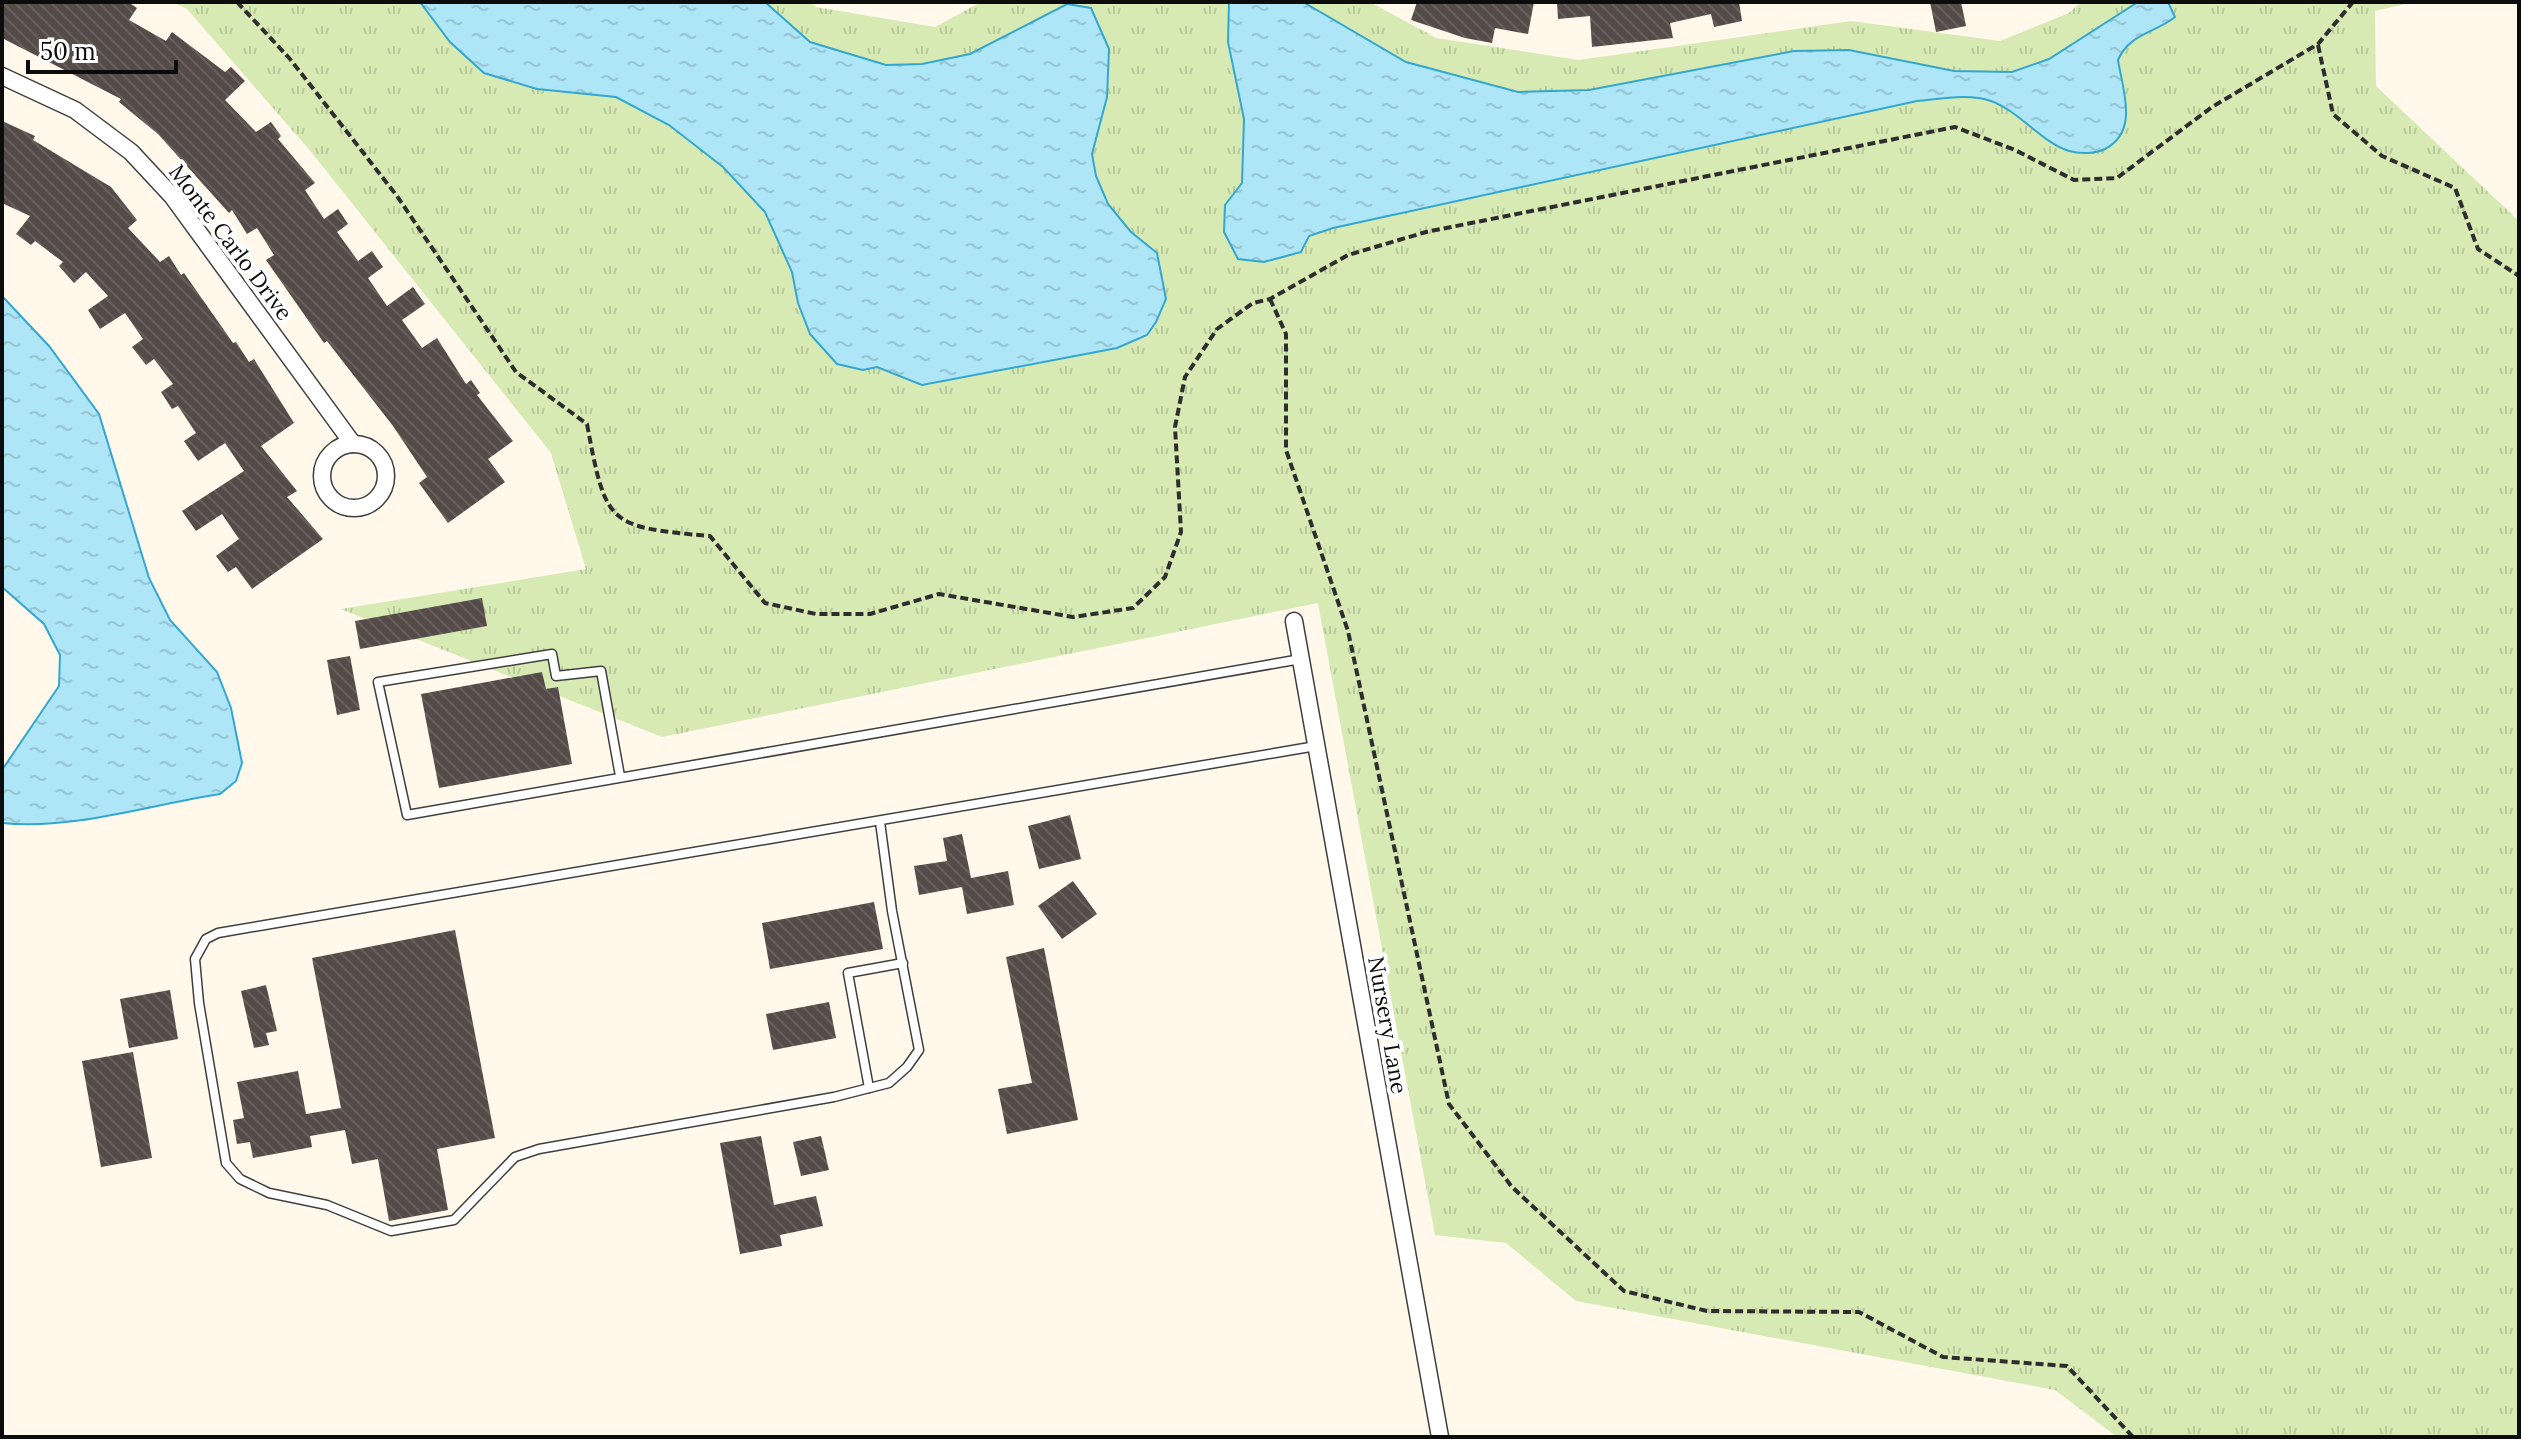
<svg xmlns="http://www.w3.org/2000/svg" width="2521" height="1439" font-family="Lora,serif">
<defs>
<pattern id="grass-tufts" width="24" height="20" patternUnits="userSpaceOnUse" patternTransform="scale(2)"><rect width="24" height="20" fill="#d7eab4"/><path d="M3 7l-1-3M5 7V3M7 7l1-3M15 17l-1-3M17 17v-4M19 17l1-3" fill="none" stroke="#b7c89a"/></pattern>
<pattern id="water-ripples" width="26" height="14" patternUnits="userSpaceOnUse" patternTransform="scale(2)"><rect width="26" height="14" fill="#afe6f7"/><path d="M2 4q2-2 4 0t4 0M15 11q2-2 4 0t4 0" fill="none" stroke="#95c4d3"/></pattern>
<pattern id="building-back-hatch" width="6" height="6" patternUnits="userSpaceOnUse" patternTransform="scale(2)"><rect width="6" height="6" fill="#554b48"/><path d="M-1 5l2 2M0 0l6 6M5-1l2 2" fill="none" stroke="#68605e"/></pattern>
</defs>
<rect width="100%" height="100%" fill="#fff8eb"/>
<!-- grass -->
<polygon fill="url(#grass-tufts)" points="173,2 811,2 816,7 935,27 981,2 1370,2 1436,38 1579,60 1851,21 2000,41 2069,13 2081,2 2414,2 2375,11 2376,86 2519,221 2519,1437 2117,1437 2055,1390 1576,1301 1506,1243 1435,1235 1318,603 662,737 341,609 586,569 551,453 312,153 187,9"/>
<!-- water -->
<g fill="url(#water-ripples)" stroke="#34a7d0" stroke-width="2">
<polygon points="420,2 765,2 810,42 886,65 922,64 970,54 1067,4 1091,8 1109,49 1107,97 1092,154 1096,176 1108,204 1131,232 1157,253 1166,299 1156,322 1147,335 1117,348 922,385 877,367 863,370 837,364 810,334 798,303 792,272 765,212 723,167 669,125 616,97 537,89 484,73 450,42"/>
<path d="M1229,2h74l103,60 112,30 71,-2 205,-39 55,-1 105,21 58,1 37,-13 89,-57h30l7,15c-20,16 -46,17 -57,43 5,31 21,71 -13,89 -10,5 -25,5 -36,2 -28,-9 -50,-40 -78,-50 -22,-8 -51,-2 -74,0l-584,127 -24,8 -8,16 -37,10 -26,-3 -14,-27 1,-27 17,-22 2,-64 -16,-77z"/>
<path d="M2,296l47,50 50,68 50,164 21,42 47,52 14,36 11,55 -6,18 -16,13c-72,11 -145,36 -218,29v-53l57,-84 1,-31 -16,-31 -42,-37z"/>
</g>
<!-- building -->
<g fill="url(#building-back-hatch)">
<polygon points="2,2 128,2 137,8 129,20 166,41 172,32 225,72 231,67 245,81 225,100 256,132 271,122 281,136 278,139 315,183 305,190 324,219 338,209 348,224 337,232 358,261 372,251 383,267 368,278 387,306 413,287 425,304 402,320 422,348 437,338 466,384 471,380 480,393 477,395 513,441 488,459 505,482 448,523 419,483 427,477 393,426 327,341 324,343 266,260 274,255 257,228 247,234 232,210 229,213 158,134 119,102 121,99 2,38"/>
<polygon points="1417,2 1534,2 1528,34 1495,28 1492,43 1465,38 1411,20"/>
<polygon points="1557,2 1739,2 1742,21 1714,27 1711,14 1670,23 1673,38 1592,47 1590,16 1558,19"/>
<polygon points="1930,2 1961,2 1966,26 1936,32"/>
<polygon points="2,121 35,136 33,140 111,187 137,220 128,228 160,262 169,256 181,275 184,273 233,343 236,342 249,362 254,359 294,423 261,446 297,491 287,497 323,539 252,589 236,567 228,572 216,556 239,539 222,514 196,531 182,511 244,471 225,443 198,461 184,441 196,433 178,406 172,409 161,392 173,384 154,359 146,365 132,347 143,339 125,313 100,329 88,310 108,296 86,272 74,283 59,266 63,262 35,241 31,245 16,234 30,216 2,203"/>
<polygon points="482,598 487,626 360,649 355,621"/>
<polygon points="350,656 360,710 337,715 327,660"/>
<polygon points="542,672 546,689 558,687 572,764 439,788 421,694"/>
<polygon points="1070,815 1081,859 1039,869 1028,826"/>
<polygon points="962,834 971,878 1008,871 1014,905 967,914 962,887 919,895 914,866 947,861 943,838"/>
<polygon points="1073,881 1097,914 1062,939 1038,906"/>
<polygon points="874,902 883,949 770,969 762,923"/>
<polygon points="455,930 495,1138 437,1149 448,1210 389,1221 378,1159 352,1164 345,1130 310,1136 312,1147 253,1158 250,1142 237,1144 233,1120 244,1118 237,1082 298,1071 306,1114 341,1108 312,958"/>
<polygon points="1044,948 1078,1120 1007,1134 998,1089 1032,1083 1006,957"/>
<polygon points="266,985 277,1031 266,1033 269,1045 254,1048 241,991"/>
<polygon points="170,990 178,1039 129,1048 120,999"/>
<polygon points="829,1002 836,1038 773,1050 766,1014"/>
<polygon points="133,1052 152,1158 101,1167 82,1061"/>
<polygon points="761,1136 774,1205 816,1196 823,1226 780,1235 782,1246 740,1254 720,1143"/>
<polygon points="821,1136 829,1170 801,1176 793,1142"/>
</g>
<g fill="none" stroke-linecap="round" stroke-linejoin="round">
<defs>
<g id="lane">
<polyline points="620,776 601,671 556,676 552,654 378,682 407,815 1301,659"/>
<polyline points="880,822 892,911 919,1050 907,1067 889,1083 834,1097 539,1149 515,1157 454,1220 391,1231 327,1205 269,1193 240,1179 226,1163 199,1003 195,959 206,939 218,933 1316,746"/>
<polyline points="869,1088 848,973 903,963"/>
</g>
<g id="street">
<polyline points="2,76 75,110 131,152 172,196 353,444"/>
<circle cx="354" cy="476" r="32"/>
<polyline points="1294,621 1440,1437"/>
</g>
</defs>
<!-- lane casing -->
<use href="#lane" stroke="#3f3f3f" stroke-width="11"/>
<!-- street casing -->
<use href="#street" stroke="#3f3f3f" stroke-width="19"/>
<!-- path -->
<g stroke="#2e2e2e" stroke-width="4" stroke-dasharray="8 4" stroke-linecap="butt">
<path d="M237,2l53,57 107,137 119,176 71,52c19,101 20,103 123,112l55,67 51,11h54l69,-20 134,23 60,-9 32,-31 16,-45 -6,-105 10,-50 32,-48 36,-26 17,-4 78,-44 78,-23 529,-105 60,23 59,30 43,-2 95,-71 106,-63 35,-42"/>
<polyline points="2318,45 2333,114 2382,156 2455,188 2478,249 2519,276"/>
<polyline points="1270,299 1286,334 1286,450 1348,631 1449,1104 1512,1187 1624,1291 1707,1311 1859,1312 1943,1357 2067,1366 2133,1437"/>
</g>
<!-- lane -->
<use href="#lane" stroke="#fff" stroke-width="8"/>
<!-- street -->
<use href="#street" stroke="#fff" stroke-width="16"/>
</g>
<g text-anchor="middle" stroke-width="8" stroke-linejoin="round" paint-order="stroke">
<!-- street labels -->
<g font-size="22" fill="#0c0c0c" stroke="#fff">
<text transform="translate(231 242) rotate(53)" y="8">Monte Carlo Drive</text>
<text transform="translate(1388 1025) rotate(80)" y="8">Nursery Lane</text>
</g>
</g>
<!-- border -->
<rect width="2521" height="1439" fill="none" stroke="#0c0c0c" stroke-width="8"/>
<!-- scale -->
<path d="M28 60v12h148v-12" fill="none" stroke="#0c0c0c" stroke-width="4"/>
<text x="40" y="60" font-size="24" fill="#0c0c0c" stroke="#ffffff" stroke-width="6" paint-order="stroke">50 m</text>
</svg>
